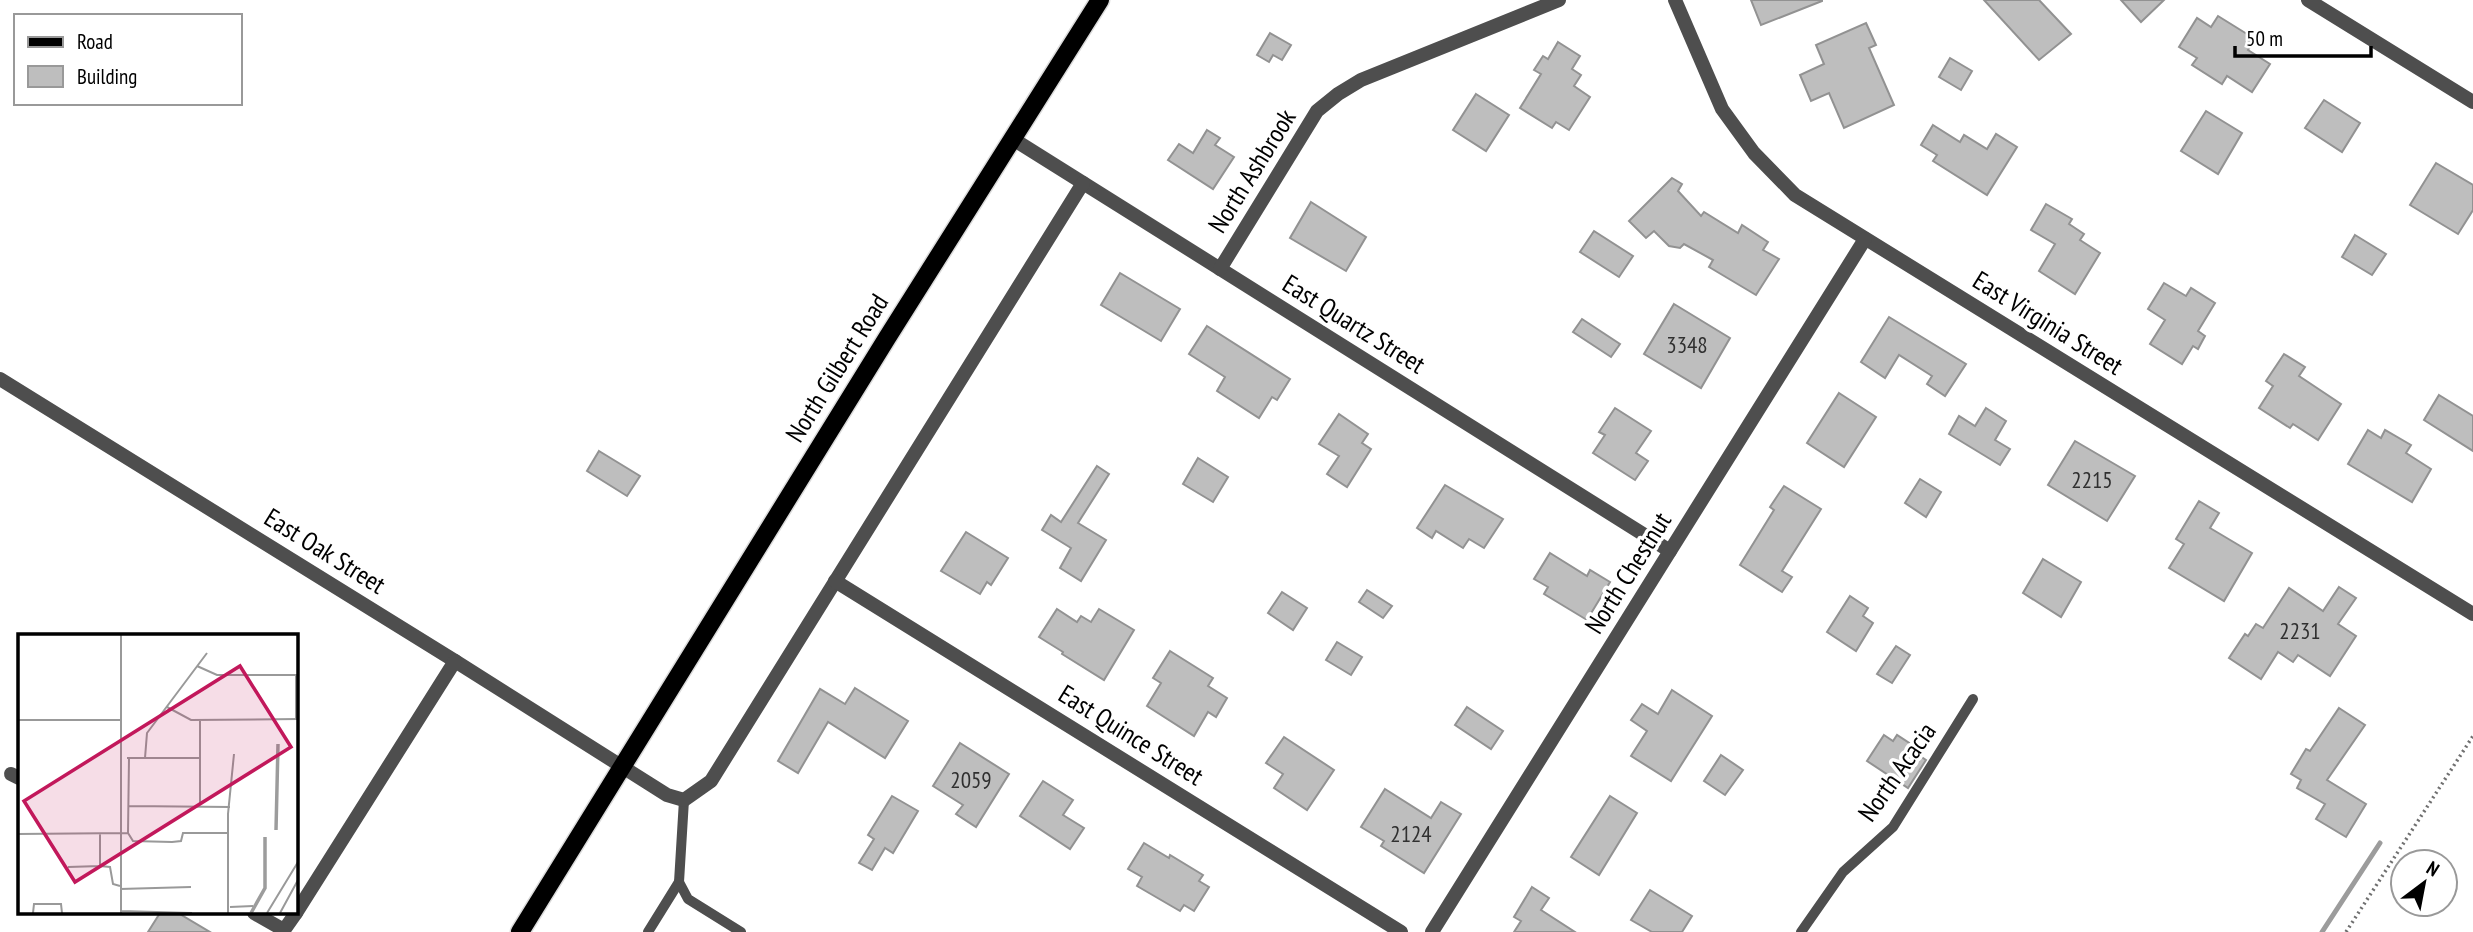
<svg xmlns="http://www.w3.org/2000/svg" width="2473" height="932" font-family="'PT Sans Narrow',sans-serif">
<rect width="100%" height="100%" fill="#fff"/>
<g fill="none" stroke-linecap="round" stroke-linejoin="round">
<!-- stream -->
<polyline stroke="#9c9c9c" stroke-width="5" points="2322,932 2380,843"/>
</g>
<!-- building -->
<g fill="#bebebe" stroke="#929292" stroke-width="2">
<polygon points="1751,0 1822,0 1822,1 1761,25"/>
<polygon points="1984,0 2039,0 2071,34 2039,60"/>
<polygon points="2121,0 2164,0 2141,22"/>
<polygon points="2218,16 2255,39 2248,50 2270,64 2252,92 2227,76 2222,84 2192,65 2197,58 2179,47 2197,18 2211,27"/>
<polygon points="1866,23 1876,45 1869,48 1894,105 1844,128 1829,93 1811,101 1800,75 1824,64 1816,45"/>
<polygon points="1270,33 1291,45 1282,60 1273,55 1269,62 1257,55"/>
<polygon points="1558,42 1580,56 1572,69 1581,75 1574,86 1590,97 1569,130 1556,122 1552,128 1520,108 1541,74 1534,70 1543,56 1548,59"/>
<polygon points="1950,58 1972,71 1961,90 1939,77"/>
<polygon points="1476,94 1509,115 1486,151 1453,130"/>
<polygon points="2324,100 2360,123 2342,152 2305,128"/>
<polygon points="2206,111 2242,133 2218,174 2181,151"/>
<polygon points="1933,125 1960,142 1964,135 1987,149 1996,134 2017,147 1987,195 1933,161 1937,155 1921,145"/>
<polygon points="1207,130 1220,138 1215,145 1234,157 1213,189 1168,160 1179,144 1193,153"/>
<polygon points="2436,163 2473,185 2473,210 2458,234 2410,205"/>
<polygon points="1672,178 1682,184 1678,191 1701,216 1704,212 1738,233 1742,225 1768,242 1763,250 1779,259 1756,295 1709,267 1713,260 1684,244 1680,248 1669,246 1654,231 1646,238 1629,221"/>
<polygon points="1311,202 1366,237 1346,271 1290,238"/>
<polygon points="2046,204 2072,219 2069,224 2084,234 2080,240 2100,253 2075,294 2039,271 2055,244 2031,230"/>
<polygon points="1594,231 1633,256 1619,277 1580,252"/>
<polygon points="2355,235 2386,254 2372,275 2342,257"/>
<polygon points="1120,273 1180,309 1161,341 1101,305"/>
<polygon points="2164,283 2186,296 2191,288 2215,303 2198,331 2205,336 2198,349 2193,346 2182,364 2150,344 2165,320 2148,309"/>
<polygon points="1674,304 1730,338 1701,388 1644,354"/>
<polygon points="1889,317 1966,364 1945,396 1927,384 1932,376 1899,355 1885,378 1861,362"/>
<polygon points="1582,319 1620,344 1611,357 1573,332"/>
<polygon points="1207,326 1290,379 1277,400 1272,397 1259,418 1217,391 1225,377 1189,354"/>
<polygon points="2284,354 2305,367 2299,376 2341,404 2318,440 2293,424 2290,428 2259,408 2273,386 2266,381"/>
<polygon points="1839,393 1876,417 1844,467 1807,443"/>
<polygon points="2439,395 2473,416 2473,451 2424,420"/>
<polygon points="1615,408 1651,431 1636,453 1648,461 1635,480 1593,453 1605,435 1599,432"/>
<polygon points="1986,408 2006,421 1995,440 2010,449 2000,465 1949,434 1959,416 1975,426"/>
<polygon points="1339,414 1368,434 1362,443 1371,449 1347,487 1327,474 1339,456 1319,444"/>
<polygon points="2368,430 2381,438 2385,430 2411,445 2406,453 2431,469 2412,502 2348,464"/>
<polygon points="2075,441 2135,476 2107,521 2048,485"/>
<polygon points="599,451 640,476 627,496 587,471"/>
<polygon points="1198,458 1228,477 1213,502 1183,484"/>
<polygon points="1097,466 1109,474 1078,523 1106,540 1081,581 1060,568 1071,548 1042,530 1051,515 1061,522"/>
<polygon points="1920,479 1941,492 1926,517 1905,503"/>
<polygon points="1445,485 1503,519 1484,548 1469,539 1463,548 1436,531 1432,538 1417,528"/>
<polygon points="1784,486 1821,509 1782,571 1792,577 1782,592 1740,565 1774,510 1770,507"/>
<polygon points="2199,501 2219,513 2210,528 2252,553 2224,601 2169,568 2184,544 2176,539"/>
<polygon points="966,532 1008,558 991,585 987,582 980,594 941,571"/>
<polygon points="1550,553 1587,576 1590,570 1610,582 1587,620 1544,594 1548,587 1534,579"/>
<polygon points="2043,559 2081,582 2061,617 2023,593"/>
<polygon points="2339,587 2356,598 2338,624 2356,636 2330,676 2298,655 2293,662 2278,652 2261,679 2229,658 2245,634 2248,636 2256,624 2263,628 2289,588 2323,611"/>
<polygon points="1367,590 1392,606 1383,618 1359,602"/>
<polygon points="1282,592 1307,608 1293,630 1268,613"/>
<polygon points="1850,596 1868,608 1863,616 1873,623 1856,651 1827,632"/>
<polygon points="1057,609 1077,622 1081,616 1091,622 1099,609 1134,630 1104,680 1062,654 1063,652 1039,637"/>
<polygon points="1337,642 1362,657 1351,675 1326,660"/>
<polygon points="1896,646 1910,655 1892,683 1877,674"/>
<polygon points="1170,651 1213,678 1208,686 1227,698 1216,717 1208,712 1194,736 1147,706 1161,683 1153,678"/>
<polygon points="855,688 908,721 885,758 828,722 798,773 778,761 820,689 845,704"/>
<polygon points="1672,690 1712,716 1671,781 1631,756 1647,731 1631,720 1642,704 1658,714"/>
<polygon points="1467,707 1503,731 1491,749 1455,725"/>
<polygon points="2339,708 2365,725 2327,780 2366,804 2346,837 2316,819 2325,804 2297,788 2301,780 2291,774 2306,749 2310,751"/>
<polygon points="1884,735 1893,741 1897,735 1920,750 1917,754 1926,760 1908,788 1867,761"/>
<polygon points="1284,737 1334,770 1307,810 1274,788 1283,774 1266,763"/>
<polygon points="960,743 1009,774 976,827 956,814 963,805 933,786"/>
<polygon points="1721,755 1743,770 1725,795 1704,781"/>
<polygon points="1043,781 1073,800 1063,815 1084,828 1070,849 1020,816"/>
<polygon points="1385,789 1431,818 1441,802 1461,814 1424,873 1381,846 1384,841 1361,827"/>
<polygon points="892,796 918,811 893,853 885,848 872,870 859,863 874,839 868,835"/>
<polygon points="1610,796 1637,813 1599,875 1571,857"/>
<polygon points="1144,843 1169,858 1170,855 1203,875 1199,881 1209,887 1194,911 1184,905 1180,911 1137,886 1142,877 1128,869"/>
<polygon points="1532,887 1549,898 1541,910 1575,932 1514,932 1521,921 1514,917"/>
<polygon points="1650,890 1692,916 1682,932 1652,932 1631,920"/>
<polygon points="160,913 178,913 210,932 148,932"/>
</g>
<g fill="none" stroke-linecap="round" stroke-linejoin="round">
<defs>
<polyline id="primary" points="520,932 887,338 1100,0"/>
</defs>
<!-- primary casing -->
<use href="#primary" stroke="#dbdbdb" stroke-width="21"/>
<!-- path -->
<polyline stroke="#707070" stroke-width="3.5" stroke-dasharray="2 3.5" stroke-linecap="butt" points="2346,932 2473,736"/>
<!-- lane -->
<g stroke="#4e4e4e" stroke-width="10">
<polyline points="684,800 679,882 688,899 741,932"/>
<polyline points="648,932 679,882"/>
<polyline points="1801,932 1843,872 1893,827 1973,699"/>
</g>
<!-- street -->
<g stroke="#4e4e4e" stroke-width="14">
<polyline points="1675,0 1722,109 1754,153 1795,195 2473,614"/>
<polyline points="2308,0 2473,102"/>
<polyline points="1013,139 1670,551"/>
<polyline points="1220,269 1317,111 1338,94 1361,80 1559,0"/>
<polyline points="0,379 455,661 667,795 684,800 711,781 1083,183"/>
<polyline points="835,581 1401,932"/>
<polyline points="11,774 19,778"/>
<polyline points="254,913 284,930 296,913"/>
<polyline points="296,913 455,661"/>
<polyline points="1432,932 1865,239"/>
</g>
<!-- primary -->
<use href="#primary" stroke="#000" stroke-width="18"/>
</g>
<g text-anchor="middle" stroke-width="7" stroke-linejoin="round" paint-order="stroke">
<!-- number labels -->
<g font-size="23" fill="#303030">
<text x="1687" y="353">3348</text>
<text x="2092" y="488">2215</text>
<text x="2300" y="639">2231</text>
<text x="971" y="788">2059</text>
<text x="1411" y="842">2124</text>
</g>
<!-- street labels -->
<g font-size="26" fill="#000" stroke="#fff">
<text transform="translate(1252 171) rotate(-58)" y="9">North Ashbrook</text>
<text transform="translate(2048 323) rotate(32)" y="9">East Virginia Street</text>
<text transform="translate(1354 324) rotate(32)" y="9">East Quartz Street</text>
<text transform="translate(837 368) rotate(-58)" y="9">North Gilbert Road</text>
<text transform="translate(325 551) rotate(32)" y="9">East Oak Street</text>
<text transform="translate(1628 573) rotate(-58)" y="9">North Chestnut</text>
<text transform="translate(1131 735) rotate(32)" y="9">East Quince Street</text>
<text transform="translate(1897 772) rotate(-55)" y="9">North Acacia</text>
</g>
</g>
<!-- overview -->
<g transform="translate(18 634)">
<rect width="280" height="280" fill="#fff"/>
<path fill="none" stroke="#9c9c9c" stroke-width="3.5" d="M258,196l2,-86M233,279l14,-25v-51"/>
<path fill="none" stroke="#999" stroke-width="2" d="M179,32l20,9h81M278,41v44M149,73l24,13 107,-1M0,86h102M182,86v85M109,124h73M127,124l2,-25 60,-80M111,172l101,1M110,199l5,8 39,1 9,-1 2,-8h45M0,200l110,-1 1,-75M82,232l10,1 3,17 7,2M50,233l32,-1v-33M102,255l71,-2M212,273l23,-1M103,277l71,2M15,279l1,-9h27l1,9M103,279v-278M210,279v-99l6,-60M249,279l31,-51M262,279l18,-33"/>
<path fill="#c2185b" fill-opacity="0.15" stroke="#c2185b" stroke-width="3.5" d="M222,32l51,81 -216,135 -51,-81z"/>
<rect width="280" height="280" fill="none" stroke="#000" stroke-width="3.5"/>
</g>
<!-- legend -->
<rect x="14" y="14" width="228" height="91" fill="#ffffff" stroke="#999999" stroke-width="2"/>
<rect x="28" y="37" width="35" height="10" fill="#000000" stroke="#999999" stroke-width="2"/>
<text x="77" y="49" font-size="21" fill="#000000">Road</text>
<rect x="28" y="66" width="35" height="21" fill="#bebebe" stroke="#999999" stroke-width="2"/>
<text x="77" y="84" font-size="21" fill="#000000">Building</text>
<!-- north arrow -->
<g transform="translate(2424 883) rotate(32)"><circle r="33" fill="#ffffff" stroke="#999999" stroke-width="2"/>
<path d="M0-5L12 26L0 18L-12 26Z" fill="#000000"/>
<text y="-10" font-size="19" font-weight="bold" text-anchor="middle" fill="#000000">N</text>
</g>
<!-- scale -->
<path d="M2235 46v10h136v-10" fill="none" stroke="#000000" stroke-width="3.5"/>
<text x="2246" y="46" font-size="21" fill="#000000" stroke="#ffffff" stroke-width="5" paint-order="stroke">50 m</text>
</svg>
